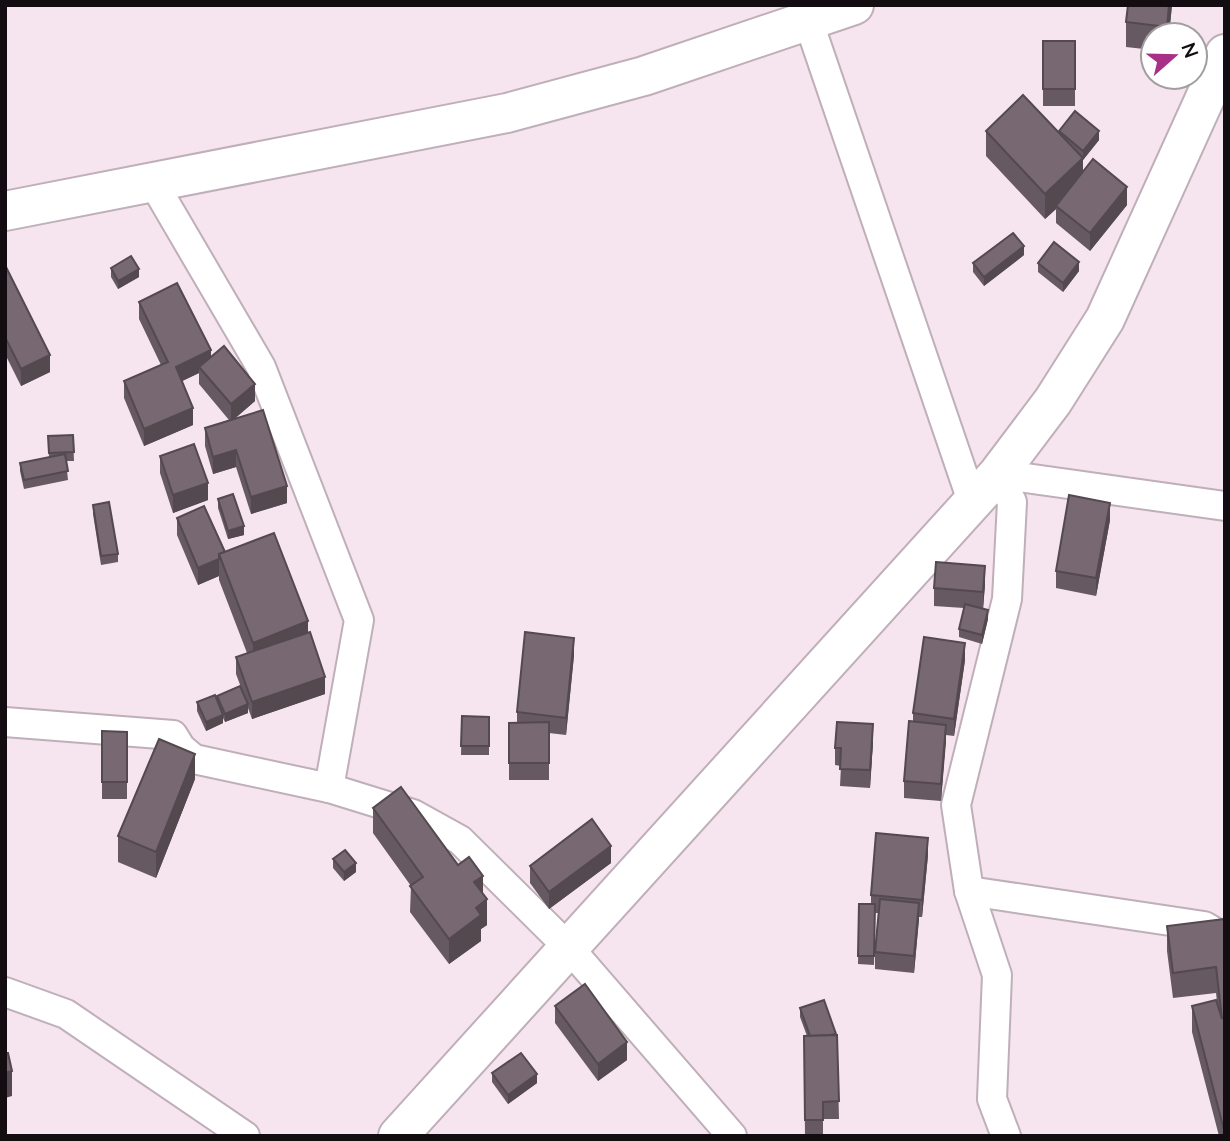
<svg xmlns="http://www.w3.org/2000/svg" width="1230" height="1141" font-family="Lato,sans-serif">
<rect width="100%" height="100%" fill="#f6e4ef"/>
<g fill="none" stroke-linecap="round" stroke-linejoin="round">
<defs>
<g id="street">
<polyline points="808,20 973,504"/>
<polyline points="154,184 261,367 359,620 329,788"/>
<polyline points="998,474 1012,502 1007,599 956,805 969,891 997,975 992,1099 1006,1136"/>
<polyline points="998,474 1225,506"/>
<polyline points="5,722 173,735 181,748 194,759 329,788 413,814 460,840 570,949 732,1136"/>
<polyline points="969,891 1204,926 1225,938"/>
<polyline points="5,992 66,1014 245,1136"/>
</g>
<g id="secondary">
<polyline points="5,211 507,113 644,76 854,5"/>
<polyline points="398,1136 998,474 1053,401 1105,319 1225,54"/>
</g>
</defs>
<!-- street casing -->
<use href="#street" stroke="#bfafb9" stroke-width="32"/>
<!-- secondary casing -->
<use href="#secondary" stroke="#bfafb9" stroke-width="42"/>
<!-- street -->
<use href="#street" stroke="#fff" stroke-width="28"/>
<!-- secondary -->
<use href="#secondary" stroke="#fff" stroke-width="38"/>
</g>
<!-- wall -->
<g fill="#665961">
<polygon points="1172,5 1169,35 1153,35 1153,50 1126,47 1126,22"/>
<rect x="1043" y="41" width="32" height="65"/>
<polygon points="986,131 1059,133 1059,131 1099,140 1083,160 1083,172 1127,205 1090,251 1056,223 1056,209 1045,219 986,156"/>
<polygon points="1024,255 984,286 973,272 973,263"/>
<polygon points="1038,263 1079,271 1063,292 1038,272"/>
<polygon points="5,265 50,372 21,386 5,354"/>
<polygon points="111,268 139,277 118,289 111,277"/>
<polygon points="139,302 211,357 255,401 234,419 287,503 251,514 236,467 213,474 205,446 205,428 229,420 199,384 199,373 182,381 193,425 144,446 124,398 124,381 161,365 139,319"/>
<polygon points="73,435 74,461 66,461 68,480 24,489 20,471 20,463 49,457 48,436"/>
<polygon points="160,456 208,500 173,513 160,473"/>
<polygon points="218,499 244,535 228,539 218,508"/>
<polygon points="93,505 118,554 118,562 101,565 93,514"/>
<polygon points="177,518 225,552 308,632 325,694 252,719 248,708 248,713 225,722 223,718 223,723 206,731 197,711 197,702 217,701 217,696 242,690 236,674 236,657 247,653 219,580 219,576 198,585 177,535"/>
<polygon points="1110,520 1096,596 1056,588 1056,571"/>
<polygon points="985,584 983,608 988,619 982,644 959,637 959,629 964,608 934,606 934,588"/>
<polygon points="574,655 566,735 549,733 549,780 509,780 509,723 517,722 517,712"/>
<polygon points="965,660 954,736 946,735 941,801 904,798 904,781 913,722 913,713"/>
<polygon points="462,716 489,717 489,755 461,755"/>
<polygon points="102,731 127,732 127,799 102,799"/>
<polygon points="873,742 870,788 840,786 841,766 835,765 835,748"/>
<polygon points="195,779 156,878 118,862 118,836"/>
<polygon points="373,808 458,865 487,925 481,929 481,941 449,964 410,912 411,886 373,833"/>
<polygon points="928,855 922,917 919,917 914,973 875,969 875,952 879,913 875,913 874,965 858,964 859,904 871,904 871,895"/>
<polygon points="333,859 356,872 344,881 333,868"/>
<polygon points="611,863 549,909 530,883 530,866"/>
<polygon points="1225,919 1225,1136 1219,1136 1192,1032 1192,1006 1217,1002 1216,993 1173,998 1167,951 1167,926"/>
<polygon points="555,1006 627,1060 598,1081 555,1023"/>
<polygon points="800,1008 837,1035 839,1119 823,1119 823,1136 805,1136 804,1036 807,1036 800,1017"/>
<polygon points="492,1073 537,1083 508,1104 492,1082"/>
</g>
<!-- shaded-wall -->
<g fill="#53494f">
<polygon points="1169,5 1172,5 1169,35 1167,35"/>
<polygon points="1099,131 1099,140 1083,160 1083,151"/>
<polygon points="1083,158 1083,183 1056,206 1056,209 1045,219 1045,194"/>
<polygon points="1127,187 1127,205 1090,251 1090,233"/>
<polygon points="1024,246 1024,255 984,286 984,277"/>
<polygon points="1079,262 1079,271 1063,292 1063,283"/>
<polygon points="139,269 139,277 118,289 118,281"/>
<polygon points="211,350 211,367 199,367 199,373 176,384 176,367"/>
<polygon points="50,355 50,372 21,386 21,369"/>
<polygon points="255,384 255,401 231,422 231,404"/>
<polygon points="193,408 193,425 144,446 144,429"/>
<polygon points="236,450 236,467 213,474 213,457"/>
<polygon points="208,483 208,500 173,513 173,495"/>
<polygon points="287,486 287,503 251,514 251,497"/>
<polygon points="1110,503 1110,520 1096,596 1096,578"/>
<polygon points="244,526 244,535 228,539 228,531"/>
<polygon points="219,559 219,576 198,585 198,568"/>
<polygon points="985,566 985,584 983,610 983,592"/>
<polygon points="988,610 988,619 982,644 982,635"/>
<polygon points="308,621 308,647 253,668 253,643"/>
<polygon points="574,638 574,655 566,735 566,718"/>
<polygon points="965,643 965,660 954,736 954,719"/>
<polygon points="325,677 325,694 252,719 252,702"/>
<polygon points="248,704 248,713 225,722 225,714"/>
<polygon points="223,715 223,723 206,731 206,722"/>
<polygon points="873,724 873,742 870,788 870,770"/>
<polygon points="946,725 946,742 941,801 941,784"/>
<polygon points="195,754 195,779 156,878 156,852"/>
<polygon points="928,838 928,855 922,917 922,900"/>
<polygon points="611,846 611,863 549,909 549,892"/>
<polygon points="356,863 356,872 344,881 344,872"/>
<polygon points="483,876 483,901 474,882"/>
<polygon points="487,899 487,925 481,929 481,941 449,964 449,939 476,908"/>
<polygon points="919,903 919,920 914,973 914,956"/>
<polygon points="627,1042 627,1060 598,1081 598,1064"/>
<polygon points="12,1071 12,1096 5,1098 5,1073"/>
<polygon points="537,1074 537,1083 508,1104 508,1095"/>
</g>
<!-- building -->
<g fill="#776871" stroke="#53494f" stroke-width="2">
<polygon points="1128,5 1169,5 1167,27 1126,22"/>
<rect x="1043" y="41" width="32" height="48"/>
<polygon points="1023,95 1083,158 1045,194 986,131"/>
<polygon points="1075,111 1099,131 1083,151 1059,131"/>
<polygon points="1093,159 1127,187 1090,233 1056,206"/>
<polygon points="1013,233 1024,246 984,277 973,263"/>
<polygon points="1054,242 1079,262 1063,283 1038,263"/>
<polygon points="131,256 139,269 118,281 111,268"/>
<polygon points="5,265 50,355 21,369 5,337"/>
<polygon points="177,283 211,350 176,367 193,408 144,429 124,381 168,362 139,302"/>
<polygon points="224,346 255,384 231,404 199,367"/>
<polygon points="263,410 287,486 251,497 236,450 213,457 205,428"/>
<polygon points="73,435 74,452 49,453 48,436"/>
<polygon points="194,444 208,483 173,495 160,456"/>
<polygon points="65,454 68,471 24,480 20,463"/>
<polygon points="233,494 244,526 228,531 218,499"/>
<polygon points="1069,495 1110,503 1096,578 1056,571"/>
<polygon points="109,502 118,554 101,556 93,505"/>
<polygon points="204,506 225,552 219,554 219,559 198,568 177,518"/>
<polygon points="274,533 308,621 253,643 219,554"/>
<polygon points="936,562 985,566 983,592 934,588"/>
<polygon points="965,604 988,610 982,635 959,629"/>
<polygon points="310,632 325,677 252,702 236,657"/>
<polygon points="525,632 574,638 566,718 517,712"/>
<polygon points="924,637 965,643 954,719 913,713"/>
<polygon points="240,686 248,704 225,714 217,696"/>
<polygon points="215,695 223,715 206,722 197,702"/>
<polygon points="462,716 489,717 489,746 461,746"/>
<polygon points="909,721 946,725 941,784 904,781"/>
<polygon points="549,722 549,763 509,763 509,723"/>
<polygon points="837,722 873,724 870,770 840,769 841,748 835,748"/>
<polygon points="102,731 127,732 127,782 102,782"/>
<polygon points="159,739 195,754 156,852 118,836"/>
<polygon points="401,787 458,865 469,857 483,876 474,882 487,899 476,908 481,915 449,939 410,886 423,877 373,808"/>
<polygon points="592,819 611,846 549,892 530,866"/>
<polygon points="876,833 928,838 922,900 871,895"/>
<polygon points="345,850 356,863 344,872 333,859"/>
<polygon points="880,899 919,903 914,956 875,952"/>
<polygon points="859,904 875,904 874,956 858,956"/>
<polygon points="1225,919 1225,1134 1192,1006 1216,1000 1222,1019 1216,967 1173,973 1167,926"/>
<polygon points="585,984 627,1042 598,1064 555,1006"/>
<polygon points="824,1000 836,1034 831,1035 810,1036 800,1008"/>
<polygon points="837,1035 839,1101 823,1102 823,1120 805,1120 804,1036"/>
<polygon points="5,1053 8,1053 12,1071 5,1073"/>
<polygon points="521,1053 537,1074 508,1095 492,1073"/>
</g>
<!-- border -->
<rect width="1230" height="1141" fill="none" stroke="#130d11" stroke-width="14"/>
<!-- north arrow -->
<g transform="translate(1174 56) rotate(70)"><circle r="33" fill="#ffffff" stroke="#a19ea0" stroke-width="2"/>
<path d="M0-5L12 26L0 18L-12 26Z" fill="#a83086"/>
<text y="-10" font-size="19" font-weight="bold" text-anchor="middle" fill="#130d11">N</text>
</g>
</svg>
